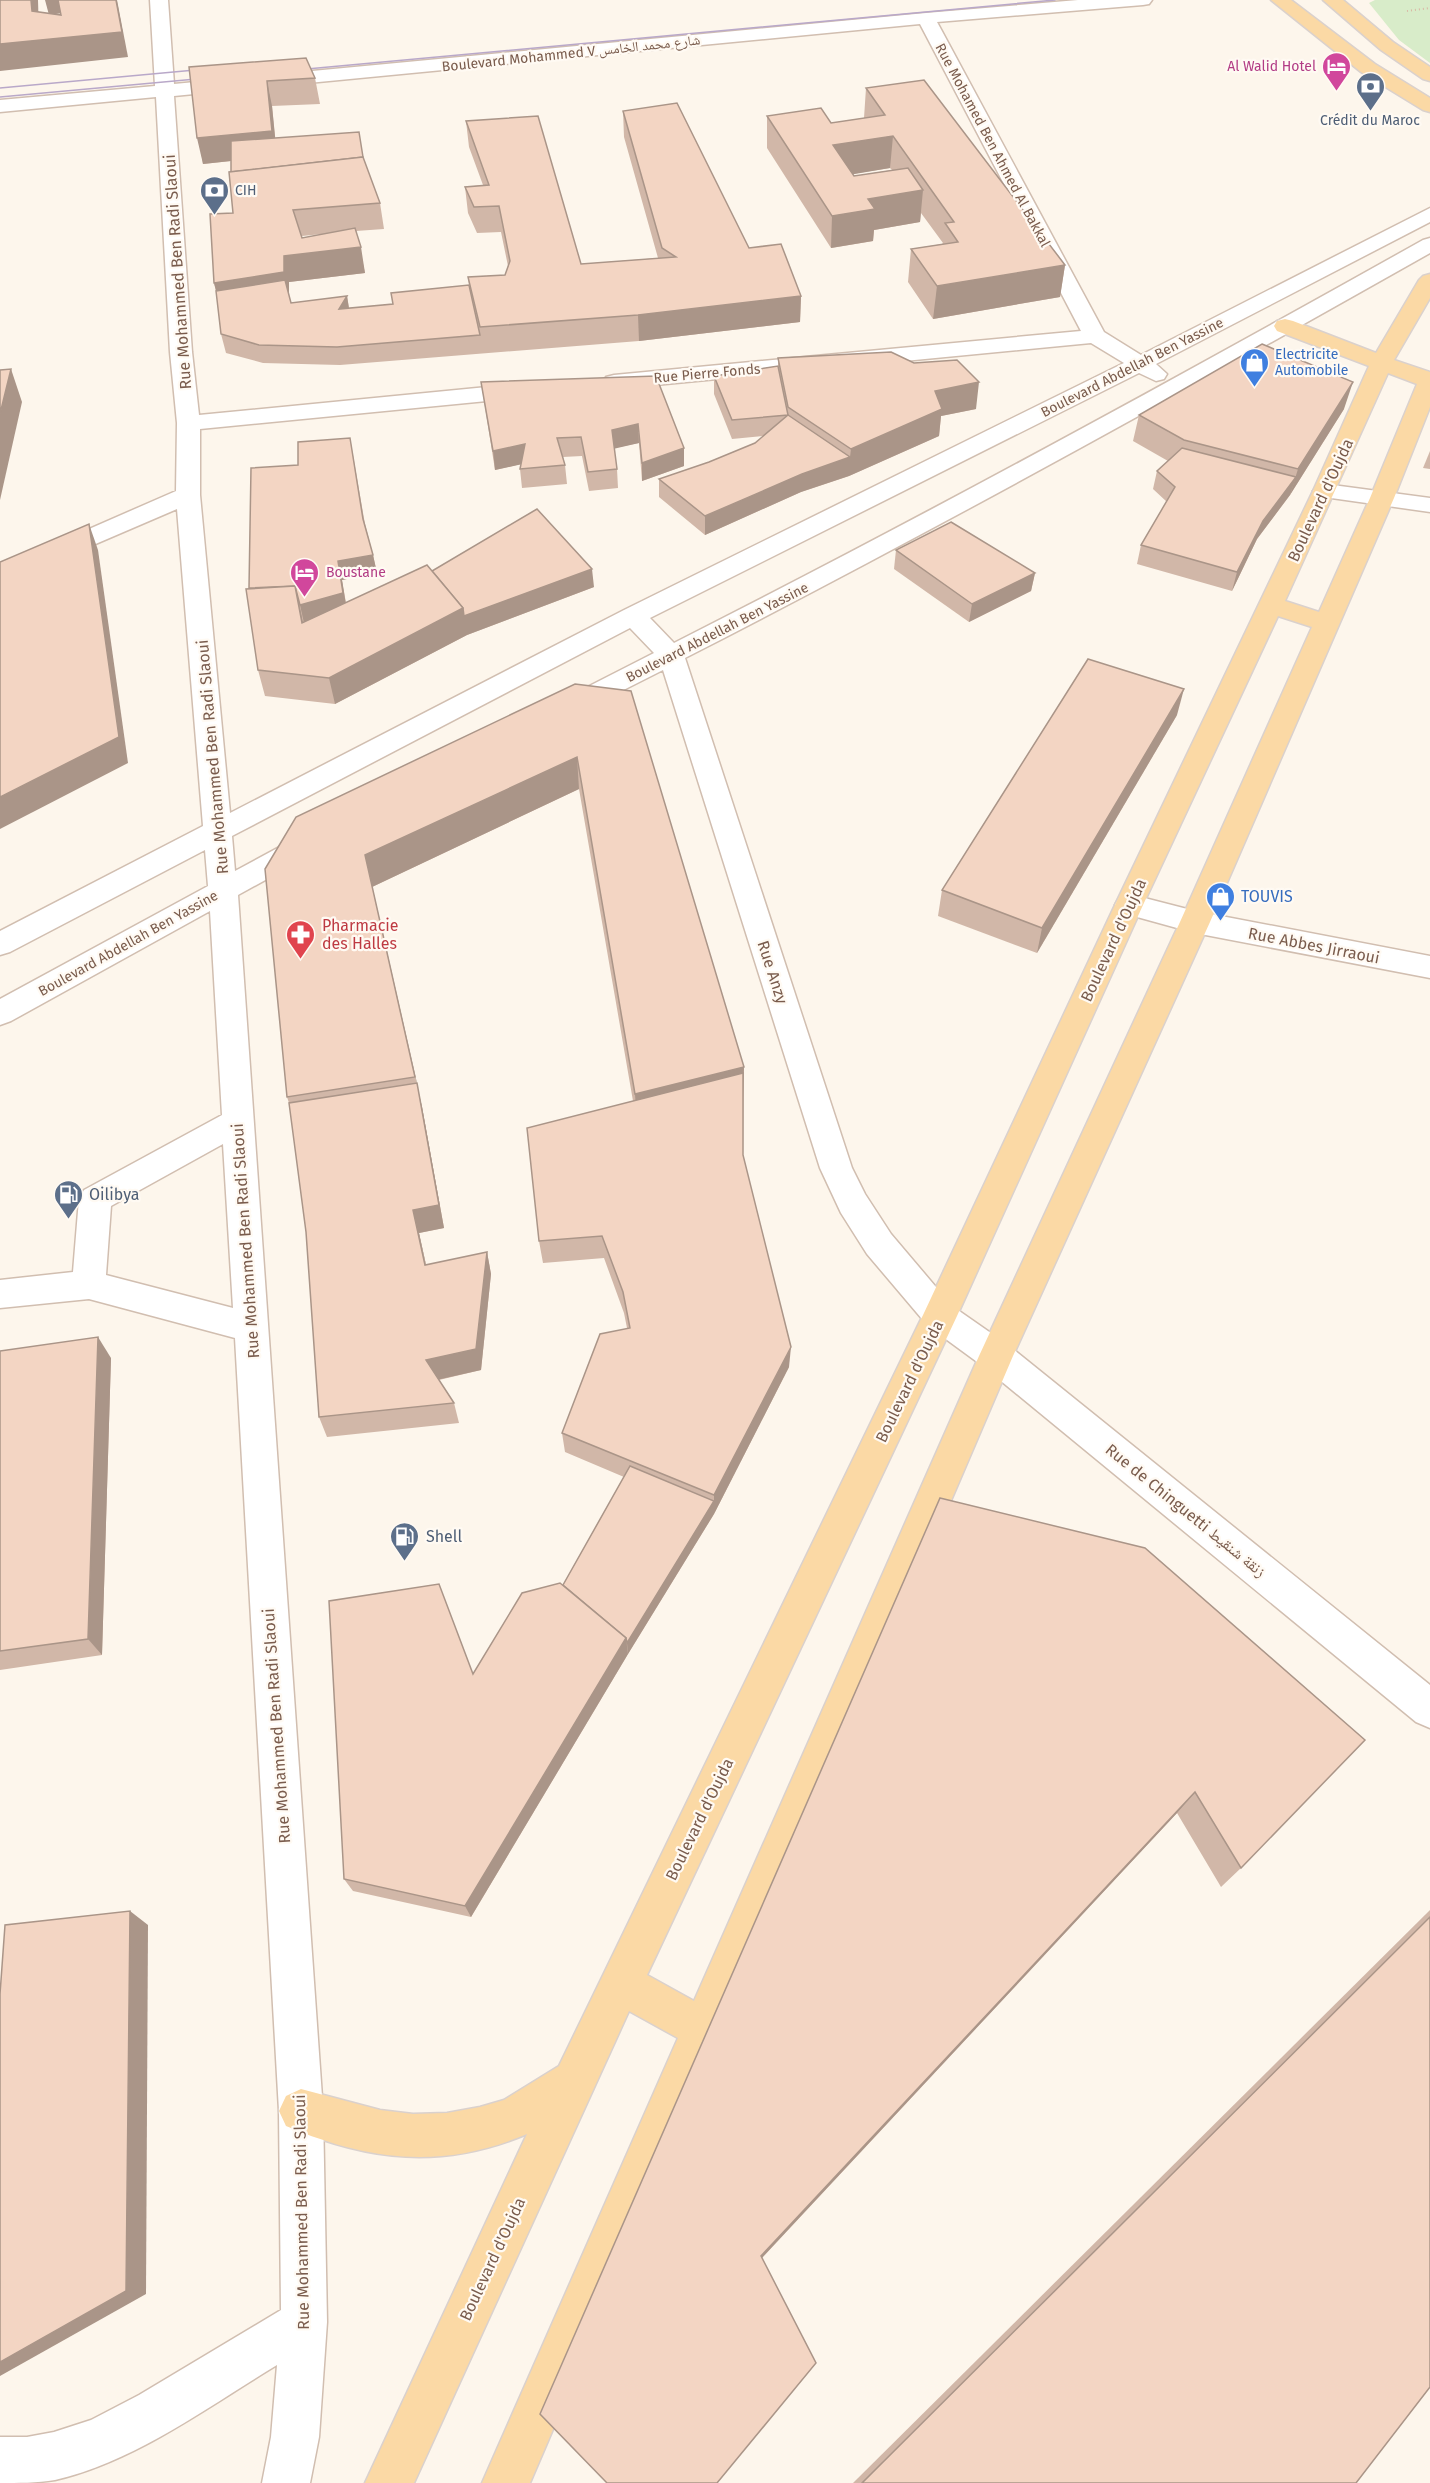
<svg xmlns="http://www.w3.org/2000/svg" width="1430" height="2483" font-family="'Fira Sans','Noto Naskh Arabic',sans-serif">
<rect width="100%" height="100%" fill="#fdf6ec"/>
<!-- green -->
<polygon fill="#d8ecc9" points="1375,0 1430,0 1430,63 1399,40 1369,3"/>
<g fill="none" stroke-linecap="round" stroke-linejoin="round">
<defs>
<g id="minor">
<path d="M150,0h18l6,84 752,-71 152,-13h74l-3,4 -6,1 -206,17 167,310 37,23 289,-147v14l-274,142 11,10 -3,5 -8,2 -17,-8 -489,245 24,25c253,-128 501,-264 749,-403l7,-2v15c-246,139 -493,276 -745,405l167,510 13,26 26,40 61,72 56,39 422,340v43l-14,-6 -432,-355 -56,-41 -61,-72 -26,-41 -21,-45 -157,-498 -87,44 -9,3 -9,-3 -4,-6 4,-6 96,-49 -24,-25 -398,208 3,35 61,-33 10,-3 10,3 4,7 -4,7 -78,43 85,1216 4,211 -8,115 -9,46h-48l9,-46 6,-72c-70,42 -141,96 -222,115 -18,3 -37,3 -55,3v-46h27l27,-5 37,-12 48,-25 142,-85 -2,-199 -44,-773 -146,-39 -89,9v-28l73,-8 6,-73 5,-9 138,-75 -12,-204 -199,110 -11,4v-26l208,-113 -3,-36 -195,102 -10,3v-24l203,-105 -26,-317 -177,76v-17l176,-77 1,-68 -7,-71 -14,-255 -156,15v-12l155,-14zM920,24l161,307 -467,44 -8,2 -3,5 3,5 8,2 477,-46 33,20 -500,247 -394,203 -30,-318v-66l327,-32 8,-2 3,-5 -3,-5 -8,-2 -328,32 -7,-63 -18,-256zM223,1144l10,164 -127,-33 5,-69z"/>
<polygon points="1325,484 1430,498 1430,512 1317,496 1313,491 1317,486"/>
<polygon points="1129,894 1195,911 1430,956 1430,978 1195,933 1119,912 1115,905 1119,898"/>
</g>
<g id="major">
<polygon points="1271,0 1291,0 1375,64 1430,98 1430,112 1423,110 1361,72"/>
<polygon points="1323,0 1343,0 1393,42 1430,67 1430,81 1423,79 1381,50"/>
<path d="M1430,274v24l-36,62 36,12v35l-36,91 -184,424 -197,434 -483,1127h-48l196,-445 -49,-27 -215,472h-49l162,-349c-85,36 -158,27 -241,-8l-7,-15 7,-15 15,-7 79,21 33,4 34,-1 33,-6 24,-7 55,-34 365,-753 191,-408 198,-414 56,-125 -92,-35 -3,-5 3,-5 8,-2 8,2 83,32 43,-73 4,-4zM1388,373l29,11 -47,114 -51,114 -34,-11zM1278,616l34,11 -132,295 -201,434 -285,645 -47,-26 310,-659 186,-411z"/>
</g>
</defs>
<!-- minor casing -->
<use href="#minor" stroke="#d1beb0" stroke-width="3"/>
<!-- major casing -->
<use href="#major" stroke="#dad1cd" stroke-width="3"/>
<!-- path -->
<polyline stroke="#d9b8a5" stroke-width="2" stroke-dasharray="1 3" stroke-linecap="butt" points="1407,11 1430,8"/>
<!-- minor -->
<use href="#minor" fill="#fff" fill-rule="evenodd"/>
<!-- major -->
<use href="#major" fill="#fbd9a5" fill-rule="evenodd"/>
<!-- tram -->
<g stroke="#b9a8c9" stroke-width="1.5">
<polyline points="296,70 1055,0"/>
<polyline points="0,88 206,69"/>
<polyline points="0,97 207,78"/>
</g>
</g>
<!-- wall -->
<g fill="#d1b7a8" fill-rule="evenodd">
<path d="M189,67l126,11 5,26 -48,2 3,32 88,20 17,45 4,26 -28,2 9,42 -76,9v14l2,7 56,-7 2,12 44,-4 -2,-11 78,-8 -1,-8 37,-2 3,-9 -7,-34 -24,1 -9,-20 -3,-26 18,-2 -14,-38 -3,-26 115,143 77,-6 -34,-121 -1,-26 126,137 52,48 -1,26 -161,19 -299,24 -77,-2 -37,-10 -5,-19 -5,-43 -2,-8 19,-70 -2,-52 -28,3zM322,234l-20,4v-2z"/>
<path d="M866,88l199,177 -5,32 -127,22 -25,-37 3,-33 31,-5 1,-1 -22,-30 -1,9 -46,8 -1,11 -42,7 -64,-100v-32l64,7 33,-5zM890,168l2,2 -38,6 -2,-2z"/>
<polygon points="778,358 976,409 941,416 939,436 849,476 801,492 705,535 659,497 659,479 709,462 755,443 763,436 732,439 714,394 714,376 778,366"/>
<polygon points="481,382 684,448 684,466 642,481 639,443 614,448 617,469 618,488 589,491 582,456 563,457 565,465 567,484 522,488 520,469 521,464 495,470"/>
<polygon points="1344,409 1290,495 1257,539 1232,591 1137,564 1141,545 1167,502 1153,489 1157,471 1168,461 1133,441 1139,415"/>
<polygon points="350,438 365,524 373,555 377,573 342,580 346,603 432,571 594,587 467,635 335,704 265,696 258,670 249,588 298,465"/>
<polygon points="1430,451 1430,469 1423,468"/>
<polygon points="896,550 1035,573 1031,591 969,622 894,569"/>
<polygon points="575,684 744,1067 743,1155 789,1367 714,1514 628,1654 471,1917 353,1891 344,1879 473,1674 563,1585 624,1477 565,1452 562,1433 627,1328 624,1313 604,1258 543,1263 539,1241 633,1101 579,789 372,887 422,1107 444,1228 419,1233 426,1265 487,1252 491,1274 481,1370 439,1380 454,1403 459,1423 327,1437 319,1417 306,1232 289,1103 287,1097 265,869"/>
<polygon points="1177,715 1037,953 938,916 942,890"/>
<polygon points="0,1351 111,1358 102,1655 0,1670"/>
<polygon points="1145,1548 1241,1868 1221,1887 1177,1813 762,2258 607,2483"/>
<polygon points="1430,1910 1430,2387 1356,2483 853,2483"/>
</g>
<!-- shaded-wall -->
<g fill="#aa9588">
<polygon points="31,0 38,0 39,36 32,11"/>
<polygon points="45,0 60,0 63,13 49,15"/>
<polygon points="116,0 117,0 128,57 0,71 0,44"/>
<polygon points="267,81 272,106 277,156 203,164 197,138"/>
<polygon points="893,136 890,168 831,178 833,145"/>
<polygon points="923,190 920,222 874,230 873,241 831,248 832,216 868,199"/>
<polygon points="361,247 365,273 289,282 289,298 221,310 214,283 284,256"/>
<polygon points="1065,265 1060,297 933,319 937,286"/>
<polygon points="347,296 350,315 339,309"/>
<polygon points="801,296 800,322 639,341 638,315"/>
<polygon points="11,369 22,402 0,500 0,414"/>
<polygon points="979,382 976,409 941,416 939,436 849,476 801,492 705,535 705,516 802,474 850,457 851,449 935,391"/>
<polygon points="1353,382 1344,409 1290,495 1298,469"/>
<polygon points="638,424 639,443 613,449 612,430"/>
<polygon points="525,444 527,463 495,470 493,451"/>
<polygon points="684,448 684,466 642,481 642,463"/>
<polygon points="1296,477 1290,495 1257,539 1232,591 1237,572 1263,521"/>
<polygon points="89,524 98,550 128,763 0,829 0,797"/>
<polygon points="373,555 377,573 342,580 347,611 304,623 300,605 338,561"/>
<polygon points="592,569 594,587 467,635 335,704 329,678 463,608"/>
<polygon points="1035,573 1031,591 969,622 972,604"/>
<polygon points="295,586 301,613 308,649 302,623"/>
<polygon points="1184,689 1177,715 1037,953 1042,928"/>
<polygon points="577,757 579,789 372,887 422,1107 444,1228 419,1233 431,1287 413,1210 417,1083 365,855"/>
<polygon points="744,1067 743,1097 637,1123 635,1094"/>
<polygon points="487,1252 491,1274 481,1370 432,1381 426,1360"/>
<polygon points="98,1337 111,1358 102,1655 88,1639"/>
<polygon points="791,1347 789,1367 714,1514 714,1495"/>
<polygon points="714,1501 714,1514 628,1654 627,1643"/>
<polygon points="626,1638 628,1654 471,1917 465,1906"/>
<polygon points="1195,1792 1177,1813 759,2261 761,2256"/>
<polygon points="130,1911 148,1925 146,2294 0,2376 0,2362"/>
</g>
<!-- building -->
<g fill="#f3d5c3" stroke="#aa9588" stroke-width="1.5">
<polygon points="0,0 31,0 32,11 61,15 58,0 116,0 122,32 0,44"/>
<polygon points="306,58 315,78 267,81 272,131 197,138 189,67"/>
<polygon points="924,80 1065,265 937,286 911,249 958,242 945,223 954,222 893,136 833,145 854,176 908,168 923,190 868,199 875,209 832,216 767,116 821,108 831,123 885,115 866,88"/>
<polygon points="677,103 749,248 781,244 801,296 638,315 480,327 468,277 505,275 510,261 499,206 474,207 465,187 489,185 466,121 538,116 581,264 676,257 662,248 623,111"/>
<polygon points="359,132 363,157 231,172 231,141"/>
<polygon points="363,157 380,203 293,210 302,238 355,228 361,247 284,256 284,272 214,283 210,214 233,213 229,172"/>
<polygon points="285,280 291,303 347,296 339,309 393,304 391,293 469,285 480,335 337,347 259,345 221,334 216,291"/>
<polygon points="1262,344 1353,382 1298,469 1184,440 1139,415"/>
<polygon points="891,352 914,363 957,360 979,382 935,391 942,409 851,449 788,407 778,358"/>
<polygon points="778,366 788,415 732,420 714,376"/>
<polygon points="11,369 0,414 0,370"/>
<polygon points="656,376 684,448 642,463 638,424 612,430 617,469 588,472 581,437 557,438 565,465 520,469 525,444 493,451 481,382"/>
<polygon points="788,415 850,457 802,474 705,516 659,479 709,462 755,443"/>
<polygon points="350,438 363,519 373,555 338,561 343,593 300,605 295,586 249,588 251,468 298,465 298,442"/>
<polygon points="1182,448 1296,477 1263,521 1237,572 1141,545 1175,487 1157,471"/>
<polygon points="537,509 592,569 464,616 463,608 432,571"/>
<polygon points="951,522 1035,573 972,604 896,550"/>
<polygon points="89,524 119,737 0,797 0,562"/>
<polygon points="427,565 463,608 329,678 258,670 246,589 295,586 302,623"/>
<polygon points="1088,659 1184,689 1042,928 942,890"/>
<polygon points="575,684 631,691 744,1067 635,1094 577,757 365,855 415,1077 287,1097 265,869 296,817"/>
<polygon points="743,1073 743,1155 791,1347 714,1495 562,1433 600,1334 630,1328 623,1292 602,1236 539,1241 527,1128"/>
<polygon points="417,1083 439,1205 413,1210 425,1265 487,1252 476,1349 426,1360 454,1403 319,1417 306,1232 289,1103"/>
<polygon points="98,1337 88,1639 0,1651 0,1351"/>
<polygon points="630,1466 714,1501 627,1643 626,1638 563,1585"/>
<polygon points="940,1498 1145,1548 1365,1740 1241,1868 1195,1792 761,2256 816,2363 717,2483 607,2483 540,2414"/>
<polygon points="560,1583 626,1638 465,1906 344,1879 329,1601 439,1584 473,1674 522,1593"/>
<polygon points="130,1911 126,2291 0,2362 0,1994 5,1925"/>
<polygon points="1430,1917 1430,2387 1356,2483 862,2483"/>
</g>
<!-- icons -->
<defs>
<symbol id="hotel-pin" viewBox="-11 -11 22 30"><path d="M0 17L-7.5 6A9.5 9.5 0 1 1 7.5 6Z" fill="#d1479c" stroke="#fffaf3"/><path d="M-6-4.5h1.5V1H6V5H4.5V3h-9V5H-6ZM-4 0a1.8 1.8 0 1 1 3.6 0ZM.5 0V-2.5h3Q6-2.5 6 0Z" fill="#fff"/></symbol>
<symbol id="bank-pin" viewBox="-11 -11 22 30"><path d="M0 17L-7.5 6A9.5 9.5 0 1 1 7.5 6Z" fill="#5c6f8a" stroke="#fffaf3"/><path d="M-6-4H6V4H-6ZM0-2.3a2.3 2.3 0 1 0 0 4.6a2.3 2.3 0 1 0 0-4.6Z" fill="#fff"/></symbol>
<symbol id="shop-pin" viewBox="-11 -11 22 30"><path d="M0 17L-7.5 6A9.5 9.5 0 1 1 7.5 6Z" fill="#3f7fe0" stroke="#fffaf3"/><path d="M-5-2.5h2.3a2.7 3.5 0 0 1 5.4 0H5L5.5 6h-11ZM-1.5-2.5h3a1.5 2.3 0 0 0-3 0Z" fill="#fff"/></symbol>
<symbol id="pharmacy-pin" viewBox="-11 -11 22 30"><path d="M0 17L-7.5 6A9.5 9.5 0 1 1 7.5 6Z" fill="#e0444e" stroke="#fffaf3"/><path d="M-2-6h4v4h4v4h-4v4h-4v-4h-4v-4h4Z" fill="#fff"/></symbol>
<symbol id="fuel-pin" viewBox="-11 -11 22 30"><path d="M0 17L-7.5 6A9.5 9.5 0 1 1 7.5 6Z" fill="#5c6f8a" stroke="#fffaf3"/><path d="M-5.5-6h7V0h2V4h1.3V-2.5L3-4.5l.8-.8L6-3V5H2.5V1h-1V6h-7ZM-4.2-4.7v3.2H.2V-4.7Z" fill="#fff"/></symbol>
</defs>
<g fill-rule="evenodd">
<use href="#hotel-pin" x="1320" y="50" width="33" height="45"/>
<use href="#bank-pin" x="1354" y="70" width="33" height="45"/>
<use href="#bank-pin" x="198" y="174" width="33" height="45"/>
<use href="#shop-pin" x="1238" y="346" width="33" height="45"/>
<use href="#hotel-pin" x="288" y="556" width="33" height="45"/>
<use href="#shop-pin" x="1204" y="880" width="33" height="45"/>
<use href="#pharmacy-pin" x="284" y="918" width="33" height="45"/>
<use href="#fuel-pin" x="52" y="1178" width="33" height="45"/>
<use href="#fuel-pin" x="388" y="1520" width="33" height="45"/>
</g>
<g text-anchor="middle" stroke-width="4.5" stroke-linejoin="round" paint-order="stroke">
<!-- far-street labels -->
<g font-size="14" fill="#7a5c4d" stroke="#fffaf3">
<text transform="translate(571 53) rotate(-6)" y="5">Boulevard Mohammed V شارع محمد الخامس</text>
<text transform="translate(993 145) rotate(62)" y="5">Rue Mohamed Ben Ahmed Al Bakkal</text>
<text transform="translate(1132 367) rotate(-27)" y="5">Boulevard Abdellah Ben Yassine</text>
<text transform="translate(707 373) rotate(-5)" y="5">Rue Pierre Fonds</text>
<text transform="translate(717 632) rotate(-27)" y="5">Boulevard Abdellah Ben Yassine</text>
<text transform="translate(128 943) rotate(-29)" y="5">Boulevard Abdellah Ben Yassine</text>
</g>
<!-- far-hotel labels -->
<g font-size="14" fill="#b23c85" stroke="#fffaf3" text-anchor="end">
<text x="1316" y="71">Al Walid Hotel</text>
<text x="326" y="577" text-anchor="start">Boustane</text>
</g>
<!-- far-service labels -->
<g font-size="14" fill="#4e5e75" stroke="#fffaf3">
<text x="1370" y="125">Crédit du Maroc</text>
<text x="235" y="195" text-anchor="start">CIH</text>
</g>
<!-- far-shop labels -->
<g font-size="14" fill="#366cbe" stroke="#fffaf3" text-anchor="start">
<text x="1275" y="359">Electricite<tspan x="1275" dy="16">Automobile</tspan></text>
</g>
<!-- street labels -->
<g font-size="16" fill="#7a5c4d" stroke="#fffaf3">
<text transform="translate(177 272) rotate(-94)" y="6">Rue Mohammed Ben Radi Slaoui</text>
<text transform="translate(1320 500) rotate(-65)" y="6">Boulevard d'Oujda</text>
<text transform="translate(212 757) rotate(-95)" y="6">Rue Mohammed Ben Radi Slaoui</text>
<text transform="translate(1113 940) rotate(-65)" y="6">Boulevard d'Oujda</text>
<text transform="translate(1314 945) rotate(11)" y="6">Rue Abbes Jirraoui</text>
<text transform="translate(773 972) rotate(72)" y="6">Rue Anzy</text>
<text transform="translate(245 1241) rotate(-94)" y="6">Rue Mohammed Ben Radi Slaoui</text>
<text transform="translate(909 1381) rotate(-64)" y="6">Boulevard d'Oujda</text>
<text transform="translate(1186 1510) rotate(39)" y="6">Rue de Chinguetti زنقة شنقيط</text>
<text transform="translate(276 1726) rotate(-94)" y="6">Rue Mohammed Ben Radi Slaoui</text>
<text transform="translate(699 1819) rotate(-64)" y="6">Boulevard d'Oujda</text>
<text transform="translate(301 2212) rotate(-91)" y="6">Rue Mohammed Ben Radi Slaoui</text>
<text transform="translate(492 2259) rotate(-65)" y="6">Boulevard d'Oujda</text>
</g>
<!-- shop labels -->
<g font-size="16" fill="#366cbe" stroke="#fffaf3" text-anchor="start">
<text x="1241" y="902">TOUVIS</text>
</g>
<!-- health labels -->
<g font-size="16" fill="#be3a42" stroke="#fffaf3" text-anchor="start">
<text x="322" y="931">Pharmacie<tspan x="322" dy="18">des Halles</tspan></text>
</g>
<!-- service labels -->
<g font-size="16" fill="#4e5e75" stroke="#fffaf3" text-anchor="start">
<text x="89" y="1200">Oilibya</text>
<text x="426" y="1542">Shell</text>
</g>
</g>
</svg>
